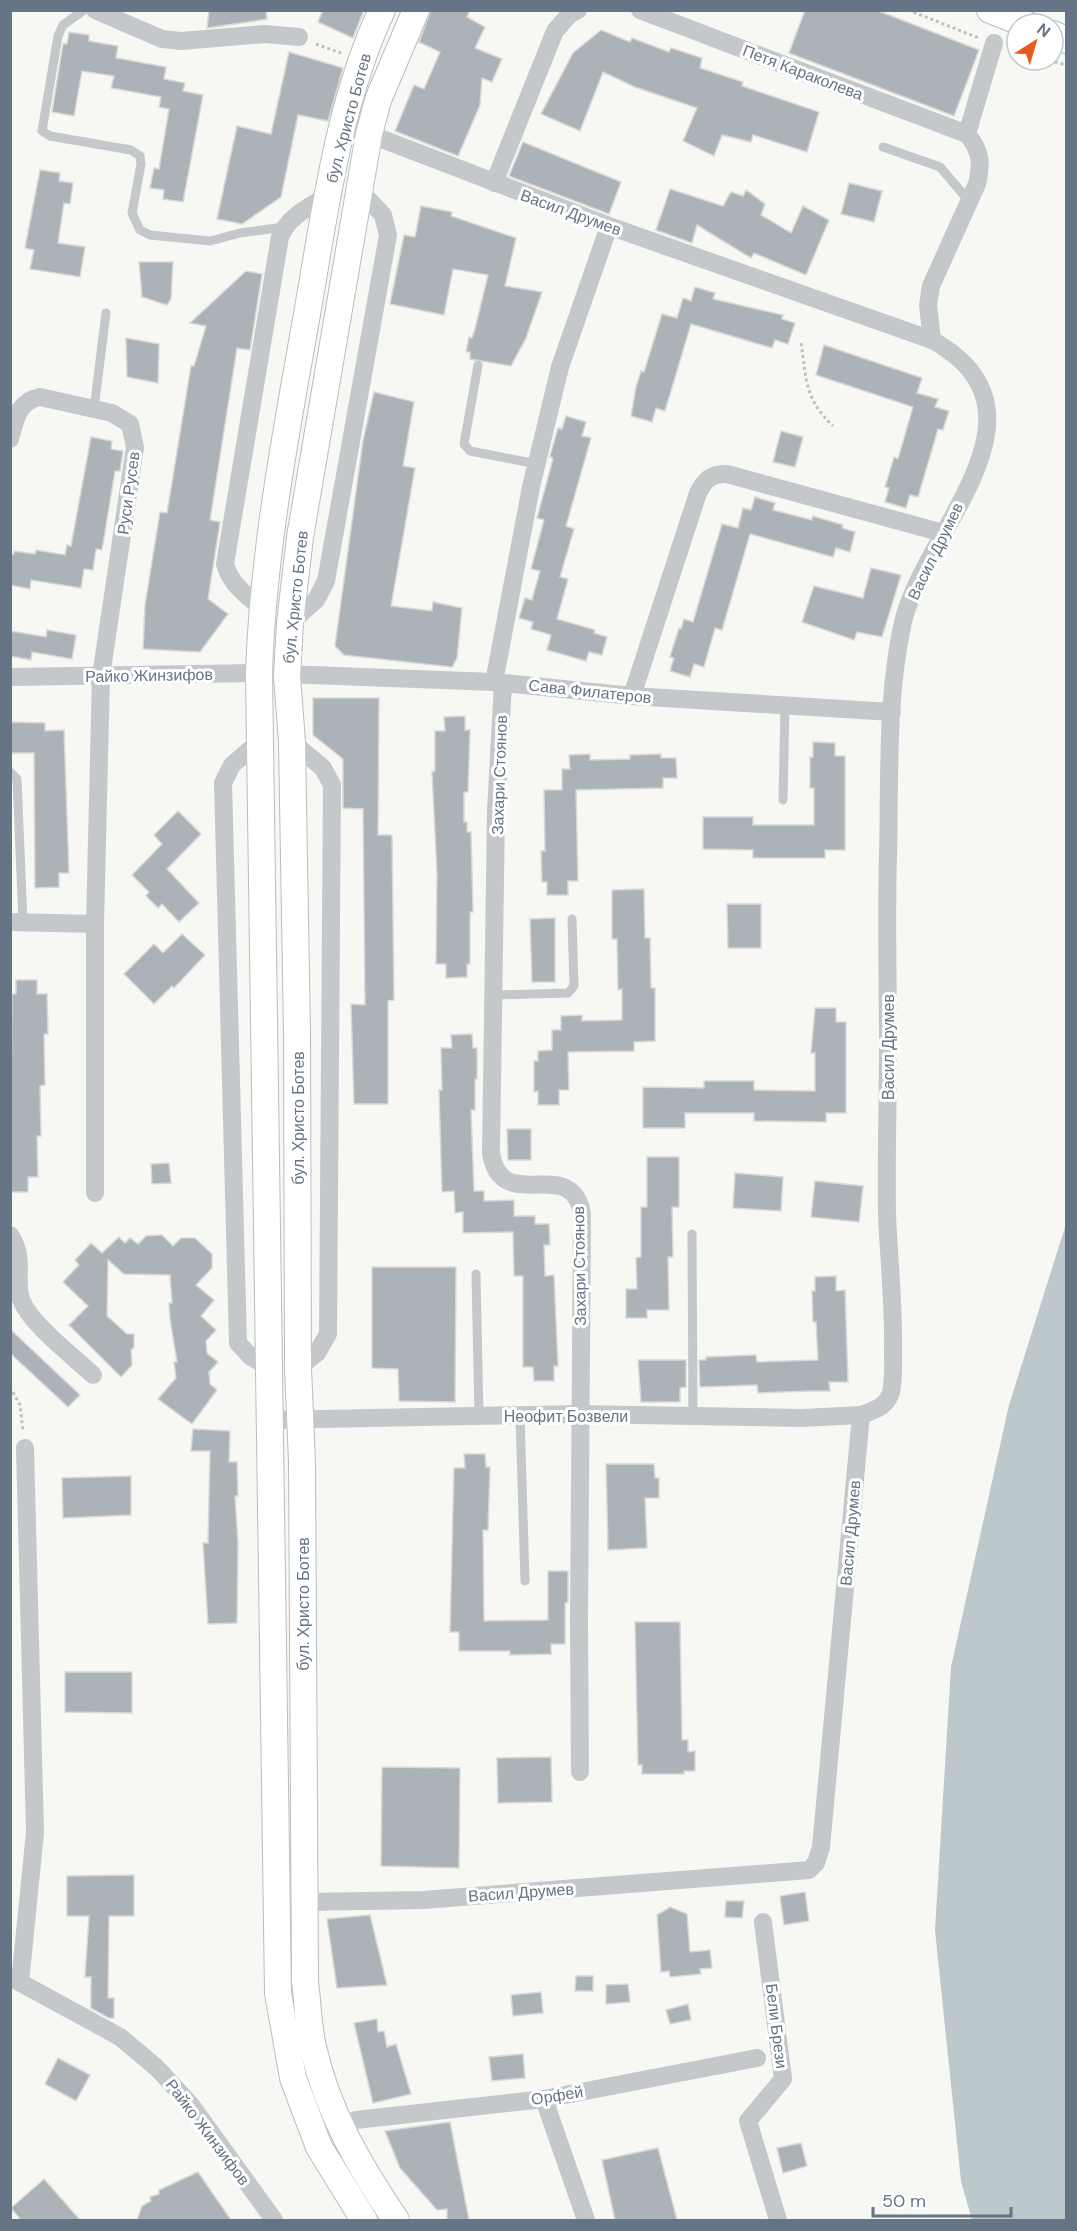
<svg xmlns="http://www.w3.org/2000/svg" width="1077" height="2231" font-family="'DM Sans',sans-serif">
<rect width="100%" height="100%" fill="#f7f7f4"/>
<!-- water -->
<polygon fill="#bcc8cc" points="1066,1224 1066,2220 972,2220 961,2181 935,1930 951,1667 1009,1405"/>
<!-- building -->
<g fill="#abb3b9" stroke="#d8d8d6" stroke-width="1.5">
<polygon points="209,10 266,10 267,19 207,28"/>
<polygon points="323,10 364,10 353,38 318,22"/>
<polygon points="431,10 470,10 467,17 485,27 475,48 502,59 492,82 482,78 480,105 458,156 395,131 414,85 424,89 440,52 419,42"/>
<polygon points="805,10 876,10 979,50 954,116 789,53"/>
<polygon points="601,30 630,42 632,38 669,52 671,48 702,58 700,68 743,82 742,86 819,112 807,152 753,135 751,142 722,135 714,156 683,141 697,108 635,87 603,72 580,131 541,114 573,53"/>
<polygon points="69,32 89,35 89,41 118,46 116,58 166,67 164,79 185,83 183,91 203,95 183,202 163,199 164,190 150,188 154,168 159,169 169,109 159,107 161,97 111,88 114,76 82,71 74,116 52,112 63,44 67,44"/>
<polygon points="289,52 343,68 328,121 298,115 281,197 242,224 217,219 237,126 271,134"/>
<polygon points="523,142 621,182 609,214 509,176"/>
<polygon points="40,170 60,173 59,181 73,183 70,204 64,203 58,243 85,247 80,277 30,269 34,250 25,248"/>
<polygon points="849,183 882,191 874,222 841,214"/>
<polygon points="670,189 723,206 731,192 743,196 746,190 765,204 761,215 791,233 803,206 829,220 806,275 754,253 751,258 697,225 692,243 656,230"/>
<polygon points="421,206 452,212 451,216 516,238 505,286 542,292 526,338 511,366 470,359 470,352 466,352 469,337 472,338 475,329 488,275 453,269 444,315 390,304 404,235 415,237"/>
<polygon points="139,262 173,262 171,299 167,305 142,297"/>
<polygon points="246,271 262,274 250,350 237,348 210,520 220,522 208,599 228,614 200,652 143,649 145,605 160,512 167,513 191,366 194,366 206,326 190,323"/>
<polygon points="695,287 715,293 713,299 783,315 782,319 795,323 788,344 775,340 772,348 691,324 665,411 656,408 652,422 631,416 636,387 641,371 644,372 662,314 677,318 683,298 691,301"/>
<polygon points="126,338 159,344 158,383 127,377"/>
<polygon points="824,345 922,378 917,393 938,399 935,407 949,411 943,430 938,429 918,497 910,495 906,508 885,502 889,488 885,487 894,457 898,459 913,407 816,375"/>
<polygon points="374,392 414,402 403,466 415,468 391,606 432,611 433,602 462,608 457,658 452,667 344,655 335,646 363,441"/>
<polygon points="566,416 586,422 582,436 591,438 566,526 574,529 560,577 568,579 557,619 595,630 594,633 607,637 602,655 589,652 586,661 547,650 551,635 531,629 533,622 519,618 525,598 532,600 540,571 531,569 544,520 537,518 553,459 550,456 558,428 562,429"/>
<polygon points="781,431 803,437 795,467 773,462"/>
<polygon points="91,437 112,441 111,449 123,451 120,471 115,471 102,550 96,549 93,570 84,569 81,588 31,580 30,589 10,585 10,554 14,554 14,551 35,554 36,550 65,555 67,545 71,546"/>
<polygon points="755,497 775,503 773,510 812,520 813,516 843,525 842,528 855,532 850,552 836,548 833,557 750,534 722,630 715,628 704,667 694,664 690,677 670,671 674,658 670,657 679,628 681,629 684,619 693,622 722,524 738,528 743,508 751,510"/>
<polygon points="871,568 901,575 882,637 857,632 854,640 802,622 814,586 863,598"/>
<polygon points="47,630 76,635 72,659 32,652 31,660 10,656 10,631 46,637"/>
<polygon points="313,698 379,698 378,835 392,835 394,1000 388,1001 388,1104 354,1104 351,1004 365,1005 363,809 343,808 343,759 313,735"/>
<polygon points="465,716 465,730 470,730 468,792 464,792 464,822 467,822 467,832 471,832 473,912 470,912 470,964 467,964 467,977 446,978 446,964 436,964 437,873 432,772 435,771 435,731 445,731 444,717"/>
<polygon points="10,722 45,723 45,731 64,730 69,873 59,873 59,887 35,888 34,753 10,753"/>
<polygon points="813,742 835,743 835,756 845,756 845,850 825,850 825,858 753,858 753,850 703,849 703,817 753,817 753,825 814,825 814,788 810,788 810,757 813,757"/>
<polygon points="590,754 590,760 630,759 630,755 661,754 661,758 676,758 677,778 663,778 663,788 576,790 578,881 568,881 568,895 547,895 547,882 542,882 541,851 545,851 544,790 562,790 562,769 570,769 569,755"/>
<polygon points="178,811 201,834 167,869 199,903 179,922 162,904 158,908 146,896 149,892 132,875 162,844 154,835"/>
<polygon points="644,889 645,938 650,938 651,988 655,988 655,1041 634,1042 634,1051 568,1052 569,1090 559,1090 559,1105 538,1105 538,1091 534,1092 534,1061 538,1061 538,1051 552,1050 552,1030 561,1030 561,1016 582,1015 582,1021 622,1020 622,989 618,990 617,939 612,939 612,890"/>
<polygon points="727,904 761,904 761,948 728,948"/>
<polygon points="555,918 555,982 532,982 530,919"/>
<polygon points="182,934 205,955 174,988 172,986 154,1004 124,974 154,944 163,953"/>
<polygon points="16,980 37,980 37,994 47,994 48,1034 44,1034 45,1085 40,1086 41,1136 37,1136 38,1177 28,1177 28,1192 10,1192 12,994 16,994"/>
<polygon points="815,1008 836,1008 836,1022 846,1022 846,1113 826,1113 826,1122 754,1121 754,1113 685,1113 685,1128 643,1128 643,1087 704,1088 704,1081 754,1081 754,1090 815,1091 815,1053 811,1053"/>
<polygon points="472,1034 473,1048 477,1048 477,1079 475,1079 475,1110 471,1110 474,1191 484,1191 484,1201 514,1200 514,1216 535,1216 535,1224 549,1224 550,1245 544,1245 545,1276 554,1275 558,1366 554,1366 554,1381 534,1381 533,1367 523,1367 523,1276 514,1276 513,1232 463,1233 463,1212 455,1213 454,1191 442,1192 439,1090 442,1090 441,1048 452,1048 451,1035"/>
<polygon points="507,1129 531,1129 531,1160 508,1160"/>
<polygon points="647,1157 679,1157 679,1207 672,1207 673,1257 668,1257 669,1310 647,1310 647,1318 626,1318 626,1289 637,1289 636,1258 641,1257 641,1207 647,1207"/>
<polygon points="169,1163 171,1183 152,1184 151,1164"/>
<polygon points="735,1173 783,1177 781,1211 733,1208"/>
<polygon points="815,1181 863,1186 859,1222 811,1217"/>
<polygon points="162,1235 173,1246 181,1238 195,1238 212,1254 212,1268 196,1285 214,1300 201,1316 216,1330 206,1341 207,1353 218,1362 209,1372 210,1384 217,1390 192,1424 158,1399 176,1378 174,1362 177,1362 170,1319 169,1303 172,1303 170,1275 124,1274 108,1260 107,1316 127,1334 134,1334 134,1347 131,1350 132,1365 121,1377 69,1325 88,1306 63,1282 79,1265 75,1260 91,1243 102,1253 119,1237 125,1243 130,1238 138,1244 146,1236"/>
<polygon points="372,1267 456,1267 455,1402 399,1401 398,1369 372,1368"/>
<polygon points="836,1276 836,1291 845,1290 848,1382 829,1382 830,1391 809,1391 758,1393 757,1385 700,1387 699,1360 706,1360 706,1357 756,1355 757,1362 818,1360 816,1322 813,1322 812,1291 815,1291 815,1277"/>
<polygon points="10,1329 80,1395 68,1407 10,1353"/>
<polygon points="638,1360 686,1360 686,1387 680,1388 680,1402 641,1402"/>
<polygon points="193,1429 230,1431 229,1462 237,1462 238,1496 235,1496 238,1543 237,1623 208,1624 203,1543 208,1543 210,1451 191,1451"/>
<polygon points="464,1454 485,1454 486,1467 490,1467 488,1530 483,1530 484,1621 548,1620 548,1571 568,1571 568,1602 565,1603 565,1644 551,1644 551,1654 510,1655 510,1651 459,1651 459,1632 450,1632 454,1468 465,1468"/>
<polygon points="606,1464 654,1464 655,1478 659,1478 659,1498 645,1498 647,1548 608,1550"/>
<polygon points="131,1476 131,1515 63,1518 62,1478"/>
<polygon points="635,1622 680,1622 682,1740 688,1740 688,1752 695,1751 695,1771 684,1771 684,1774 642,1774 642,1765 638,1765"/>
<polygon points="65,1672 132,1672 132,1713 65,1712"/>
<polygon points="551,1757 552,1802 498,1803 497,1758"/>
<polygon points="382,1767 460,1768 459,1868 381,1866"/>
<polygon points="134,1875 134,1916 109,1916 108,1998 114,1998 114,2018 109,2018 91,2008 91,1977 85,1977 89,1916 67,1916 67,1876"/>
<polygon points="805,1892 809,1921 784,1925 780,1896"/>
<polygon points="726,1901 744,1901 742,1918 725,1917"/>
<polygon points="670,1907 687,1914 690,1952 710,1950 712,1968 700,1969 701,1974 670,1977 669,1971 661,1972 657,1915"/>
<polygon points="370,1915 387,1985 337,1988 327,1919"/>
<polygon points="576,1976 593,1976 593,1991 575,1991"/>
<polygon points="628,1984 630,2002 606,2004 606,1985"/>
<polygon points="541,1992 543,2013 513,2016 511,1995"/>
<polygon points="688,2004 691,2020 670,2024 666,2010"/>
<polygon points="377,2019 378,2032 384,2031 387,2047 396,2044 411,2094 373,2103 354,2023"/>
<polygon points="523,2054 525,2078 492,2081 489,2057"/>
<polygon points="58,2058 90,2075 76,2101 45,2084"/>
<polygon points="450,2122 469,2220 447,2220 447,2209 437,2210 400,2168 385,2131"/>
<polygon points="801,2143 807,2166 783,2173 777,2148"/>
<polygon points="658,2148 677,2220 615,2220 602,2160"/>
<polygon points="198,2172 231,2220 137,2220 142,2206 151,2201 150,2197 159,2194 159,2190"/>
<polygon points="44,2179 80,2220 21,2220 11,2208"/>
</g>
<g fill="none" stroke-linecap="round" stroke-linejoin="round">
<defs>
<g id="secondary">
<polyline points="990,10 1026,24"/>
<polyline points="1053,34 1066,40"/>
<path d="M364,2220l-45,-73 -26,-69 -15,-85 -19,-1320c4,-122 27,-240 48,-359 18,-102 31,-210 75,-304"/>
<path d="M396,2220c-36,-53 -69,-109 -83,-173 -5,-21 -5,-44 -8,-65l-3,-520 -4,-94 -1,-335 -5,-291 -5,-66 3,-53 10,-86 69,-403 9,-34 38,-90"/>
</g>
</defs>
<!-- secondary casing -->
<use href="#secondary" stroke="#b9bdc2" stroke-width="28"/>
<!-- path -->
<g stroke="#bec0c2" stroke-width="3" stroke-dasharray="3 3" stroke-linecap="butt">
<polyline points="908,10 979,38"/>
<polyline points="316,44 341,53"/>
<polyline points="1049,60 1066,65"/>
<path d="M801,343c6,38 3,55 32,83"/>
<polyline points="10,1387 20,1405 23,1431"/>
</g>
<!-- lane -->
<g stroke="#c4c8cb" stroke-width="9">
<polyline points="84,10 63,25 58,36 42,131 50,136 131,150 140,156 141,164 132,213 140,230 150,235 210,241 240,233 284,227"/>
<polyline points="883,147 940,167 969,201"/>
<polyline points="478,365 464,444 470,451 537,464"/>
<polyline points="94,409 106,313"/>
<polyline points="10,772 17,779 23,922"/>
<polyline points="783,800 785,706"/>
<polyline points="495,995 568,993 574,986 572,919"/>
<polyline points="692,1234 693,1416"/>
<polyline points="476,1274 479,1416"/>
<polyline points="520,1416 525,1581"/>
</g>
<!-- street -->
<g stroke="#c4c8cb" stroke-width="18">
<polyline points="95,10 162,39 181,41 265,34 299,37"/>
<polyline points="640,10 967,134"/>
<polyline points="494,183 555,31 569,15 578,10"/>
<path d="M932,340l-4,-35 3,-19 46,-102c5,-21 4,-33 -10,-50l27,-91"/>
<path d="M10,439c6,-20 7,-37 30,-42l72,16 18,11 5,23 -34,229 -6,248v269"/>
<path d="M262,608c-16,-13 -31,-23 -37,-44l55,-327c8,-21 30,-30 48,-42"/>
<polyline points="290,623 316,600 326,581 388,235 383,215 361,192"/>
<polyline points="10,677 259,673 494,682 632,696 892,712"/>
<polyline points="494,682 531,487 560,367 609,226"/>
<path d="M503,683l-7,128 -5,342c10,64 81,0 91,61l-3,409 1,149"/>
<path d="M632,696l66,-203c7,-13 13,-20 29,-19l216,59"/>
<polyline points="260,741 232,765 223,783 238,1343 251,1357 269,1367"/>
<polyline points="292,742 323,768 332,785 328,1334 317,1353 298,1368"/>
<polyline points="10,922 95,924"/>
<path d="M10,1235c16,24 4,43 11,64 9,25 52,57 72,76"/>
<polyline points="270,1420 579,1414 802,1418 861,1415"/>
<path d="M305,1902l118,-2 386,-30 7,-7 5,-16 40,-432c13,-5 26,-8 30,-23 3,-13 2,-27 2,-40 1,-46 -4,-91 -6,-137 -1,-57 1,-114 1,-171 0,-63 -2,-126 0,-188 2,-77 -2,-158 15,-234 22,-93 159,-210 29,-282l-323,-114 -240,-92"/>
<polyline points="763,1922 783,2079 748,2121 778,2220"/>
<polyline points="10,1977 120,2037 157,2068 191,2105 274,2220"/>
<polyline points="20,1982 35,1832 25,1448"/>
<polyline points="544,2099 586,2220"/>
<polyline points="356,2120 544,2099 757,2058"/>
</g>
<!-- secondary -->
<use href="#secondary" stroke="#fff" stroke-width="26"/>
</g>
<g text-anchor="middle" stroke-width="6" stroke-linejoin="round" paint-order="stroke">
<!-- street labels -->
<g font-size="16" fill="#657586" stroke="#fff">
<text transform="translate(803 72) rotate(21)" y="6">Петя Караколева</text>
<text transform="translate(348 118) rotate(-75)" y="6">бул. Христо Ботев</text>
<text transform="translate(571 212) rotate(20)" y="6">Васил Друмев</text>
<text transform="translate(128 493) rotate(-82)" y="6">Руси Русев</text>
<text transform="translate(935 551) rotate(-64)" y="6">Васил Друмев</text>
<text transform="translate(295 597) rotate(-84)" y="6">бул. Христо Ботев</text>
<text transform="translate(149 675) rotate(-1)" y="6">Райко Жинзифов</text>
<text transform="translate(590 691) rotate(6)" y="6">Сава Филатеров</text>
<text transform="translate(499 775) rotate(-88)" y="6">Захари Стоянов</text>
<text transform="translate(888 1047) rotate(-90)" y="6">Васил Друмев</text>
<text transform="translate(298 1118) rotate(-90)" y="6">бул. Христо Ботев</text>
<text transform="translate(579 1266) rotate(-91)" y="6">Захари Стоянов</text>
<text x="566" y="1422">Неофит Бозвели</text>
<text transform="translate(850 1533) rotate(-85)" y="6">Васил Друмев</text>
<text transform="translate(303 1604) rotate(-90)" y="6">бул. Христо Ботев</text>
<text transform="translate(521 1892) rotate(-4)" y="6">Васил Друмев</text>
<text transform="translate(777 2026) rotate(83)" y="6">Бели Брези</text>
<text transform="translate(557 2095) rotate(-9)" y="6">Орфей</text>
<text transform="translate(208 2132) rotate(53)" y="6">Райко Жинзифов</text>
</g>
</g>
<!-- border -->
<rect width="1077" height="2231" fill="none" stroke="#657586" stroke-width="24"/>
<!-- north arrow -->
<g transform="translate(1035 42) rotate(37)"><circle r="28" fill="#ffffff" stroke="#c1c8cf" stroke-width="1.5"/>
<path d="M0-4.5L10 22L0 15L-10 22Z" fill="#e95a21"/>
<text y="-9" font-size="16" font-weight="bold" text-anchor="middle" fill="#657586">N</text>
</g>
<!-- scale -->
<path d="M873 2207v9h138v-9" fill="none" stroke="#657586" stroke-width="3"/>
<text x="882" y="2207" font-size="18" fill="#657586" stroke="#ffffff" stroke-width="4.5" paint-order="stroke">50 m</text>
</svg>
